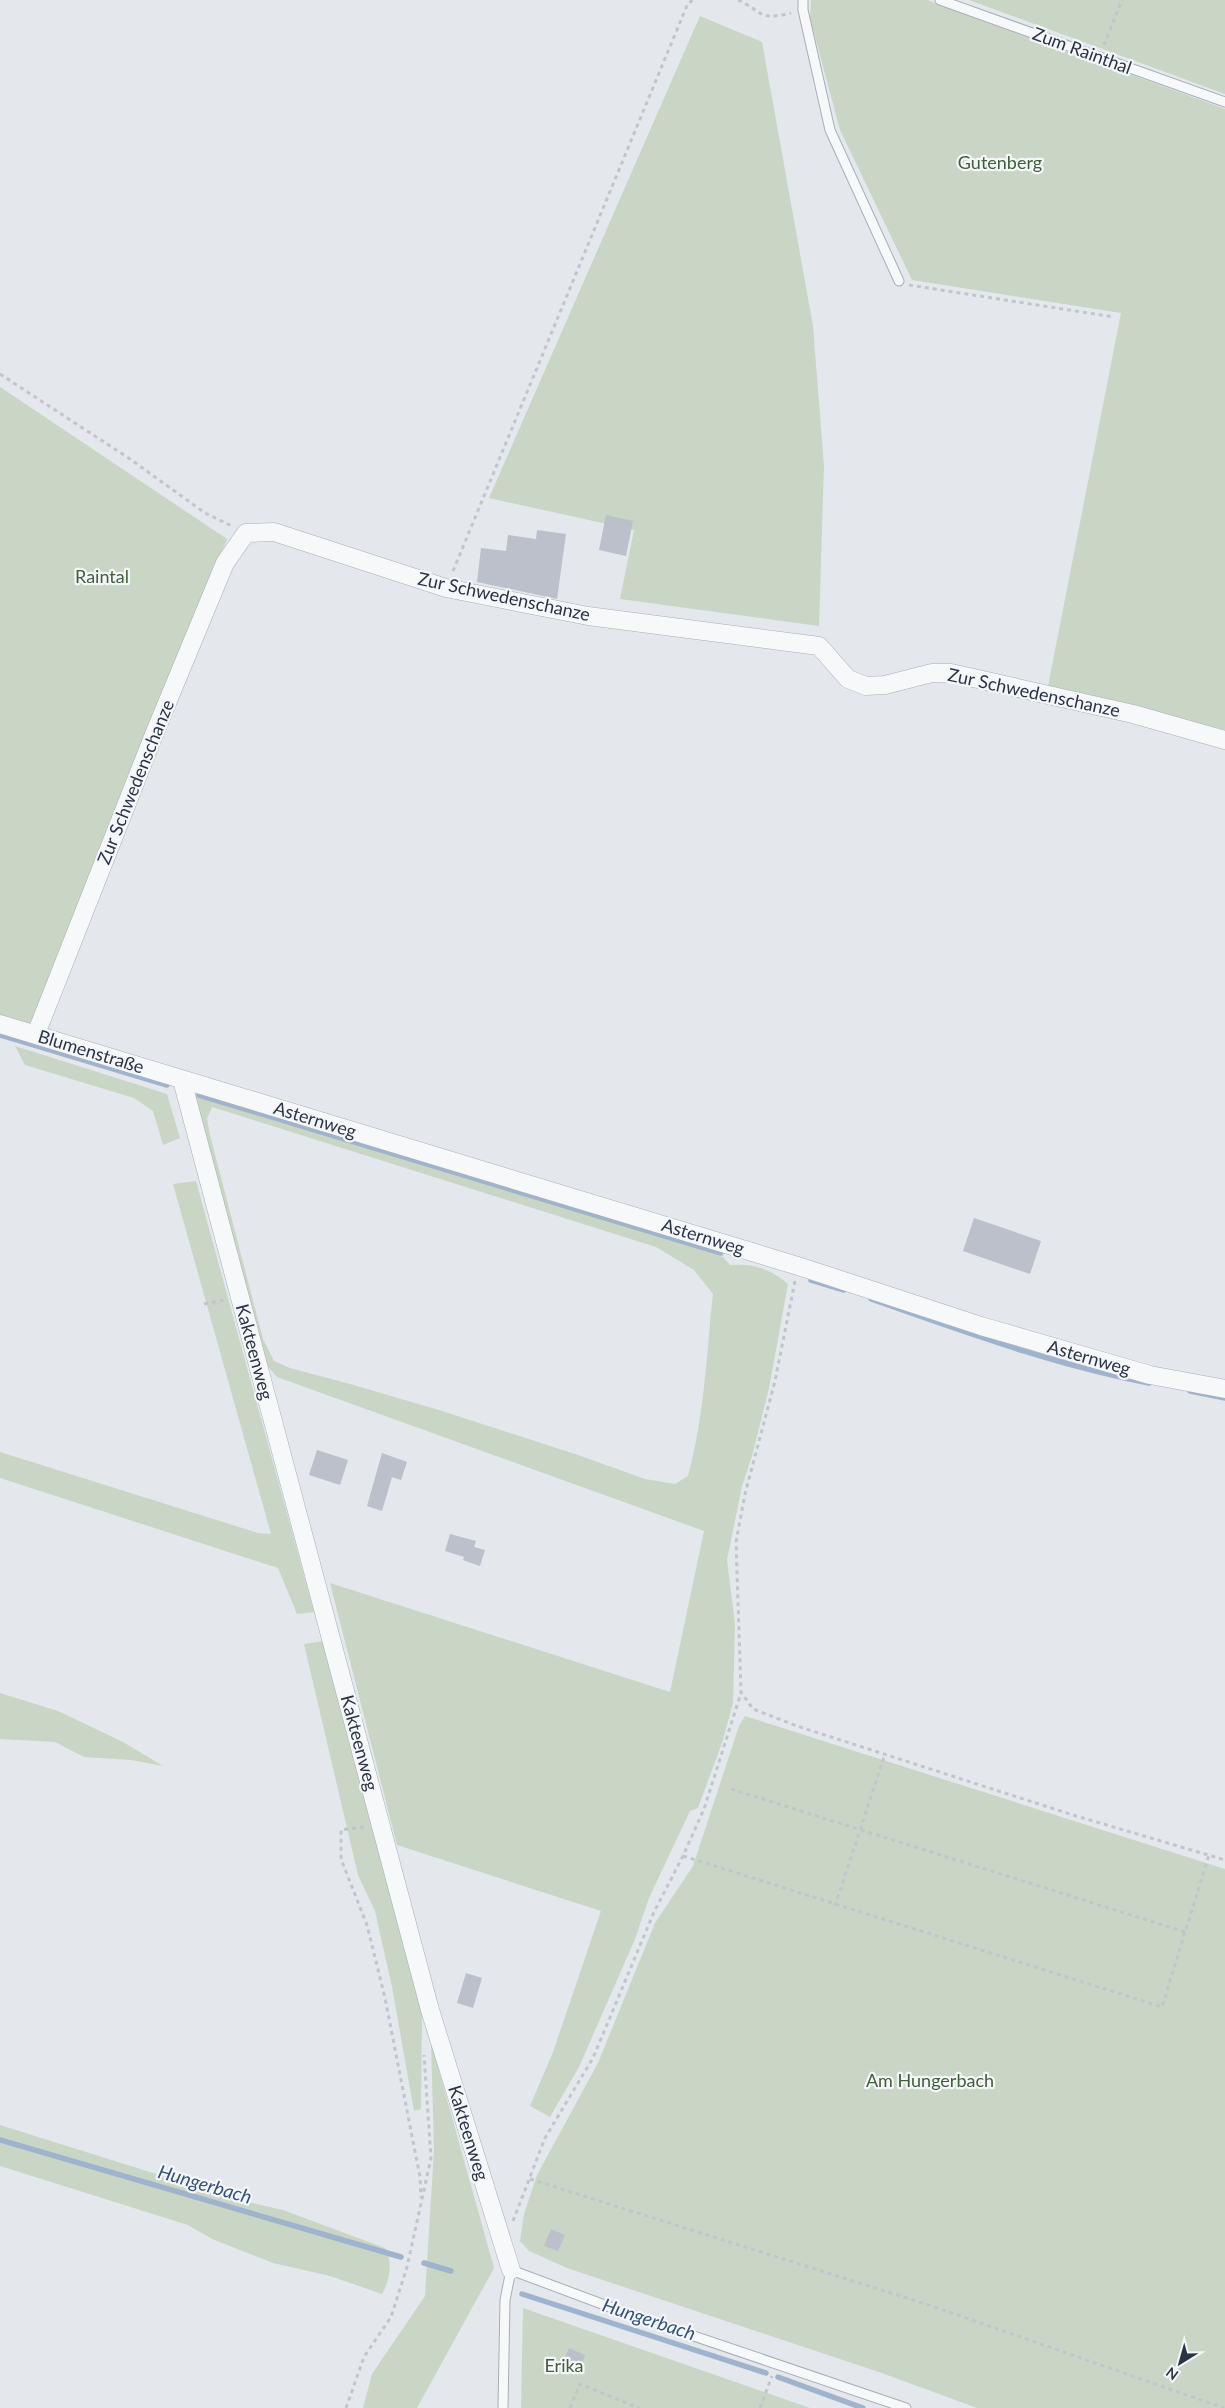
<svg xmlns="http://www.w3.org/2000/svg" width="1225" height="2408" font-family="Lato,sans-serif">
<rect width="100%" height="100%" fill="#e4e7ec"/>
<!-- green -->
<g fill="#c9d6c5" fill-rule="evenodd">
<polygon points="811,0 927,0 1225,109 1225,730 1048,686 1121,313 912,280 840,130 810,18"/>
<polygon points="969,0 1225,0 1225,94"/>
<polygon points="700,16 762,42 813,326 824,466 819,626 620,599 634,530 489,498"/>
<polygon points="0,387 227,539 30,1025 0,1015"/>
<polygon points="15,1046 167,1094 180,1138 163,1145 153,1111 134,1098 25,1065"/>
<path d="M203,1093l93,32 140,41 262,82 25,9 7,8c23,-2 41,4 58,19l-19,104 -17,68 -10,30 -15,74 8,64 -2,79 -11,40 -24,65 -8,3 -41,87 -14,41 -56,128 -29,50 -20,-11 23,-54 48,-141 -204,-66 -67,-262 340,109 34,-161 -427,-154 -14,-16 -69,-255 2,-10zM212,1107l444,140 38,23 19,24c-7,63 -8,119 -25,182l-13,8 -30,-5 -67,-24 -139,-45 -89,-26 -60,-16 -16,-7 -11,-22 -53,-204 -3,-16z"/>
<polygon points="196,1181 314,1612 297,1614 278,1568 0,1478 0,1452 258,1533 271,1534 173,1184"/>
<polygon points="324,1641 376,1830 422,2015 421,2109 414,2111 392,1987 375,1911 358,1875 304,1644"/>
<polygon points="0,1693 58,1711 123,1742 163,1766 131,1760 84,1757 55,1742 0,1739"/>
<polygon points="745,1716 1225,1869 1225,2408 977,2408 879,2372 567,2268 529,2251 520,2241 524,2214 537,2175 598,2063 655,1923 693,1866 739,1726"/>
<polygon points="431,2042 494,2268 417,2408 363,2408 372,2374 425,2296 434,2151"/>
<path d="M0,2125l239,75 44,10 102,38c8,13 5,33 -3,46l-52,-18 -57,-13 -61,-24 -24,-14 -188,-59z"/>
<polygon points="523,2308 810,2408 521,2408"/>
</g>
<g fill="none" stroke-linecap="round" stroke-linejoin="round">
<!-- stream -->
<g stroke="#9fb4cc" stroke-width="5.5">
<polyline points="0,1035 167,1085"/>
<polyline points="199,1095 721,1253"/>
<polyline points="811,1280 844,1290"/>
<path d="M871,1299c92,32 183,66 278,84"/>
<polyline points="1190,1391 1225,1398"/>
<polyline points="0,2140 401,2257"/>
<polyline points="424,2263 451,2271"/>
<polyline points="522,2294 766,2373"/>
<polyline points="778,2377 863,2408"/>
</g>
</g>
<!-- building -->
<g fill="#bbc0ca">
<polygon points="606,515 633,521 626,556 599,550"/>
<polygon points="537,530 566,534 557,599 477,582 481,548 506,551 508,535 536,539"/>
<polygon points="974,1218 1041,1241 1030,1274 963,1251"/>
<polygon points="317,1450 348,1460 340,1485 309,1475"/>
<polygon points="382,1453 407,1462 401,1480 392,1477 382,1511 367,1506"/>
<polygon points="450,1534 476,1541 474,1547 485,1550 480,1566 463,1560 464,1557 445,1551"/>
<polygon points="466,1973 482,1978 473,2008 457,2003"/>
<polygon points="551,2229 565,2235 558,2251 544,2246"/>
<polygon points="569,2348 585,2355 580,2369 563,2362"/>
</g>
<g fill="none" stroke-linecap="round" stroke-linejoin="round">
<defs>
<g id="lane">
<polyline points="803,0 803,10 830,130 899,281"/>
<polyline points="940,0 1225,102"/>
<polyline points="503,2408 505,2300 511,2270 626,2313 906,2408"/>
</g>
<g id="street">
<polyline points="0,1024 798,1266 981,1326 1150,1375 1225,1389"/>
<polyline points="36,1034 155,732 225,563 246,533 274,532 446,588 588,616 819,646 848,679 866,686 885,685 932,673 951,673 1133,714 1225,740"/>
<polyline points="182,1080 430,2010 511,2270"/>
</g>
</defs>
<!-- lane casing -->
<use href="#lane" stroke="#a9aeb7" stroke-width="11"/>
<!-- street casing -->
<use href="#street" stroke="#a9aeb7" stroke-width="19"/>
<!-- path -->
<g stroke="#c2c5cb" stroke-width="3" stroke-dasharray="4 4" stroke-linecap="butt">
<path d="M738,0c27,12 18,21 53,13"/>
<polyline points="1104,45 1122,0"/>
<polyline points="909,285 1114,317"/>
<polyline points="0,374 130,459 205,513 232,526"/>
<polyline points="453,571 688,3 694,0"/>
<polyline points="795,1281 775,1381 745,1494 736,1542 741,1692 753,1709 797,1726 1073,1815 1225,1860"/>
<polyline points="204,1304 224,1300"/>
<polyline points="731,1789 1185,1932"/>
<polyline points="364,1827 341,1830 341,1859 367,1925 385,1998 420,2177 421,2198"/>
<polyline points="683,1856 1162,2007 1209,1855"/>
<polyline points="835,1906 885,1754"/>
<polyline points="530,2179 932,2306 1224,2408"/>
<polyline points="513,2221 545,2138 593,2058 654,1912 683,1856 704,1809 741,1693"/>
<polyline points="346,2408 364,2357 391,2317 407,2267 431,2158 424,2055"/>
<polyline points="570,2408 580,2384 639,2408"/>
<polyline points="760,2408 772,2376"/>
</g>
<!-- lane -->
<use href="#lane" stroke="#f7f8fa" stroke-width="9"/>
<!-- street -->
<use href="#street" stroke="#f7f8fa" stroke-width="18"/>
</g>
<g text-anchor="middle" stroke-width="4.5" stroke-linejoin="round" paint-order="stroke">
<!-- street labels -->
<g font-size="18" fill="#2b3445" stroke="#f4f6f9">
<text transform="translate(1082 51) rotate(20)" y="6">Zum Rainthal</text>
<text transform="translate(504 597) rotate(12)" y="6">Zur Schwedenschanze</text>
<text transform="translate(1034 693) rotate(12)" y="6">Zur Schwedenschanze</text>
<text transform="translate(136 782) rotate(-68)" y="6">Zur Schwedenschanze</text>
<text transform="translate(91 1052) rotate(17)" y="6">Blumenstraße</text>
<text transform="translate(315 1120) rotate(17)" y="6">Asternweg</text>
<text transform="translate(703 1237) rotate(17)" y="6">Asternweg</text>
<text transform="translate(254 1352) rotate(75)" y="6">Kakteenweg</text>
<text transform="translate(1089 1358) rotate(16)" y="6">Asternweg</text>
<text transform="translate(359 1743) rotate(75)" y="6">Kakteenweg</text>
<text transform="translate(468 2133) rotate(73)" y="6">Kakteenweg</text>
</g>
<!-- park labels -->
<g font-size="18" fill="#3f6138" stroke="#f4f6f9">
<text x="1000" y="169">Gutenberg</text>
<text x="102" y="583">Raintal</text>
<text x="930" y="2087">Am Hungerbach</text>
<text x="564" y="2372">Erika</text>
</g>
<!-- water labels -->
<g font-size="19" font-style="italic" fill="#34527a" stroke="#f4f6f9">
<text transform="translate(205 2184) rotate(16)" y="7">Hungerbach</text>
<text transform="translate(649 2319) rotate(18)" y="7">Hungerbach</text>
</g>
</g>
<!-- north arrow -->
<g transform="translate(1180 2363) rotate(217)" stroke="#f4f6f9" stroke-width="4" paint-order="stroke">
<path d="M0-4L9 19L0 12L-9 19Z" fill="#2b3445"/>
<text y="-8" font-size="14" font-weight="bold" text-anchor="middle" fill="#2b3445">N</text>
</g>
</svg>
